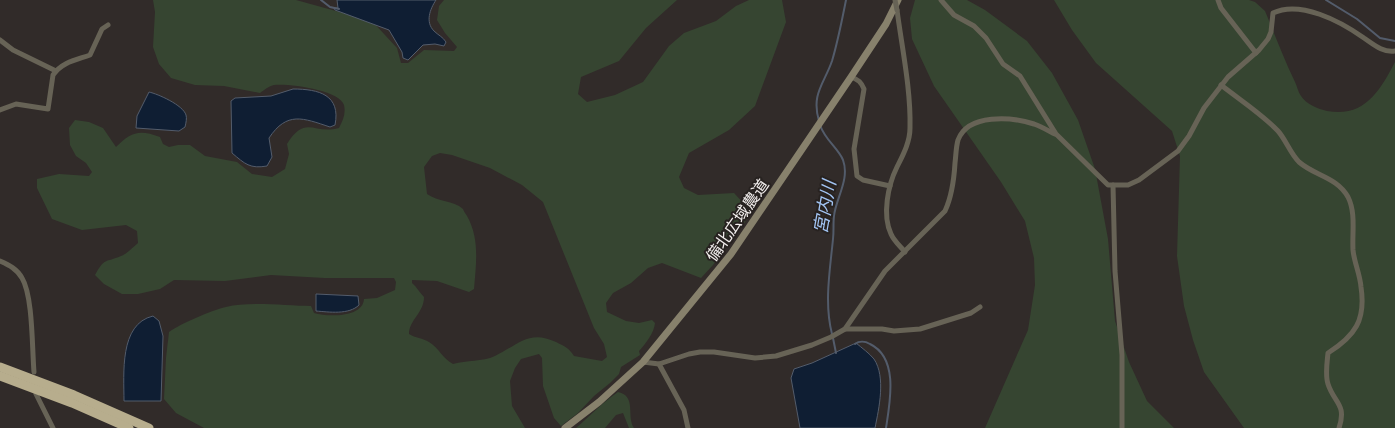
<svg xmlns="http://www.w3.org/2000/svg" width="1395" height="428" font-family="Overpass,'Noto Sans JP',sans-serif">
<rect width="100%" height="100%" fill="#312b29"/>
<!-- green -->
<g fill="#364531" fill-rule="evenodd">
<path d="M153,0h143l76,21 25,27 4,15h7l16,-13 30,1 3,-4 -12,-14 -8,-13 2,-14 5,-6h233l-31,28 -27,33 -38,16 -3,17 9,8 28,-7 28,-13 26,-36 15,-13 32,-12 20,-15 13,-6h33l4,22 -31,84 -26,24 -40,23 -10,24 5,11 14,7 36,-2 13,14 1,11 -35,47 -12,13 -39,-15 -14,5 -17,15 -18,10 -7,10 1,9 19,9 13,2 13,-3 3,3c-1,10 -9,20 -16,28l1,4 -19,12 -2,7 -9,9 -16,13 -16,17 -17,13 -7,-8 -11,-32 -1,-28 -3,-4 -18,5 -6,9 -5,13 2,25 13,22h-321l-28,-15 -12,-14 2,-41 3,-26c13,-9 41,-21 57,-25 23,-6 61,-1 85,-1l3,7c13,4 49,5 50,-14l13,-1 18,-8 1,-8 -2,-4h-69l-54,-3 -46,6 -51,-1 -14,9 -22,5h-16l-18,-10 -9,-9c10,-18 10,-12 26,-19 6,-2 12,-9 17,-13l-1,-12 -11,-6 -44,5 -30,-11 -15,-31v-9l22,-5 30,2 3,-4 -6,-9 -10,-7 -6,-11 -1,-17 6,-8 14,2 14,6 13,19c15,-15 23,-18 44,-10l3,7 6,3 9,-2h12l15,11 32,6 15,12 20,3 13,-8 4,-15 -2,-10c19,-30 26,-9 52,-16 4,-8 7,-14 5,-23 -4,-15 -56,-22 -70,-20 -5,1 -10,5 -14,8l-36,-7 -29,-1 -24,-7 -12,-14 -6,-17 2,-35zM440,153l12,2 38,13 32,17 21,17 51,126 10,16 3,13 -5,4 -28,-5c-5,-8 -10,-10 -18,-14 -27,-13 -38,3 -61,14 -13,6 -28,4 -42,8 -10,-5 -14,-16 -24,-22 -6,-4 -14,-4 -20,-8 0,-14 15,-21 15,-37 -5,-5 -7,-10 -12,-14v-3l25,1 32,11 5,-3c2,-25 6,-50 -7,-73 0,0 -4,-6 -4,-7 -10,-9 -25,-7 -36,-15l-3,-27 8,-11z"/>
<polygon points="915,0 967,0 985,10 1027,41 1052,73 1078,120 1095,169 1108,239 1115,321 1129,362 1147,401 1174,428 985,428 1028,330 1035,285 1034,258 1025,221 1001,182 934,86 912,39 910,18"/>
<path d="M1054,0h195l6,2 10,9c10,24 19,48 30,71 2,4 3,10 6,14 5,8 17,13 26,15 37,7 53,-20 68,-49v366h-151l-40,-56 -11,-32 -9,-34 -7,-50 3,-100 -8,-25 -76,-68 -24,-33z"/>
<path d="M618,392c19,4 8,24 16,36h-5l-6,-15 -7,2 -11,13h-29c14,-12 27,-26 42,-36z"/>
</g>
<!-- water -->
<g fill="#0f1e33" stroke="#535c6b">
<path d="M337,0h99c-6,9 -11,22 -2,31 4,4 9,6 12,11l-2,4 -9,-2 -12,1 -15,15 -5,-2 -1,-6 -13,-22 -54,-20 -1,-2h4z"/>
<path d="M293,89c26,0 48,6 42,36l-5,2c-27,-9 -43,-16 -61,11l3,19 -5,9c-17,3 -22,-2 -35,-13l-1,-52 4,-3 36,-2z"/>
<path d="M149,92c9,2 34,13 37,23 1,3 0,8 -1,12l-6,4 -43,-3 1,-12z"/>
<path d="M316,294l42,2 1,9c-10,10 -30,7 -43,6z"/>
<path d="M153,316l6,5 4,15 -2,65h-37c0,-27 -5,-77 29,-85z"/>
<path d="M856,343c6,5 13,10 18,16 12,18 5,49 1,69h-75l-9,-50 3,-9 18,-6z"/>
</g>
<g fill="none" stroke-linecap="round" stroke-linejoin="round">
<!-- stream -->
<g stroke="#535c6b" stroke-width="2">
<polyline points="321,0 330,7 339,9"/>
<polyline points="1326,0 1357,19 1380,38 1395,41"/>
<path d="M819,121c-8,-27 5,-37 13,-60 6,-20 10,-41 14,-61"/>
<path d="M820,125c5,15 18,23 23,35 7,19 -7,38 -9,56 -1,8 0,15 -1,23 -3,31 -9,64 -1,95"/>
<polyline points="833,338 836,353"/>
<path d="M855,344c4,-3 10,-3 15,0 29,14 20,58 16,84"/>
</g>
<!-- street -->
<g stroke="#676356" stroke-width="5">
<path d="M941,0l13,15 20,11 12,12 17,26 17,12 36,58 52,51h20l11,-5 39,-29 11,-15 15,-28 24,-31 31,-27 9,-11 3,-7 2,-19c27,-13 67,8 91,25 9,6 19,15 31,13"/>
<polyline points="1218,0 1221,8 1256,53"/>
<path d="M897,10c5,38 14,80 13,118 0,14 -7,27 -13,39 -9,18 -15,48 -6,67 3,7 9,12 14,18"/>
<polyline points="0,40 13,50 56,71"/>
<path d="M851,77c8,3 10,5 13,12l-10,60 3,27 6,4 27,6"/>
<path d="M1221,85c19,15 41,29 57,46 8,9 12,22 21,31 16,14 38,15 49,35 8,16 4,35 5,53 1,12 7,24 8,37 5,33 -6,49 -33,66 -1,10 -3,22 0,31 6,19 19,20 11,44"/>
<path d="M0,110l16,-6 32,5 5,-34c9,-13 23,-15 37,-20l12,-26 6,-4"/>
<polyline points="1113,185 1115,271 1122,355 1122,428"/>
<path d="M0,261c9,4 17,8 22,17 11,18 10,71 12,94"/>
<polyline points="845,329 882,329 894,331 920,329 971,313 980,307"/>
<path d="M643,362l16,2 30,-10 11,-2h14l41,6 21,-2 36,-11 19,-8 14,-8 40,-58 60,-60c7,-15 9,-31 10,-48 1,-8 1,-16 3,-23 10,-27 54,-23 76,-16 8,3 15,7 21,10"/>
<polyline points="659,364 684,410 688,428"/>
<polyline points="36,394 53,428"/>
</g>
<!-- secondary -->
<polyline stroke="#87816c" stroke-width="7" points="565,428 599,402 643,362 731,254 851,77 886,24 898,0"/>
<!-- highway -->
<g stroke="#b7ad8d" stroke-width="9">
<polyline points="0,367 74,395 149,428"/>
<polyline points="0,376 72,403 129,428"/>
</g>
<!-- street-bridge -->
<polyline stroke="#676356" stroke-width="5" points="895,0 897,10"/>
</g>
<g text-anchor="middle" stroke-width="4" stroke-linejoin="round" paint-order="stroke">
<!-- street labels -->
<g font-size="16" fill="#f2eeed" stroke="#272220">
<text transform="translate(737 220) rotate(-55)" y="6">備北広域農道</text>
</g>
<!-- water labels -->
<g font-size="18" font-style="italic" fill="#a2c4f3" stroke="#272220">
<text transform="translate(825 207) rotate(-80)" y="6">宮内川</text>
</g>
</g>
</svg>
